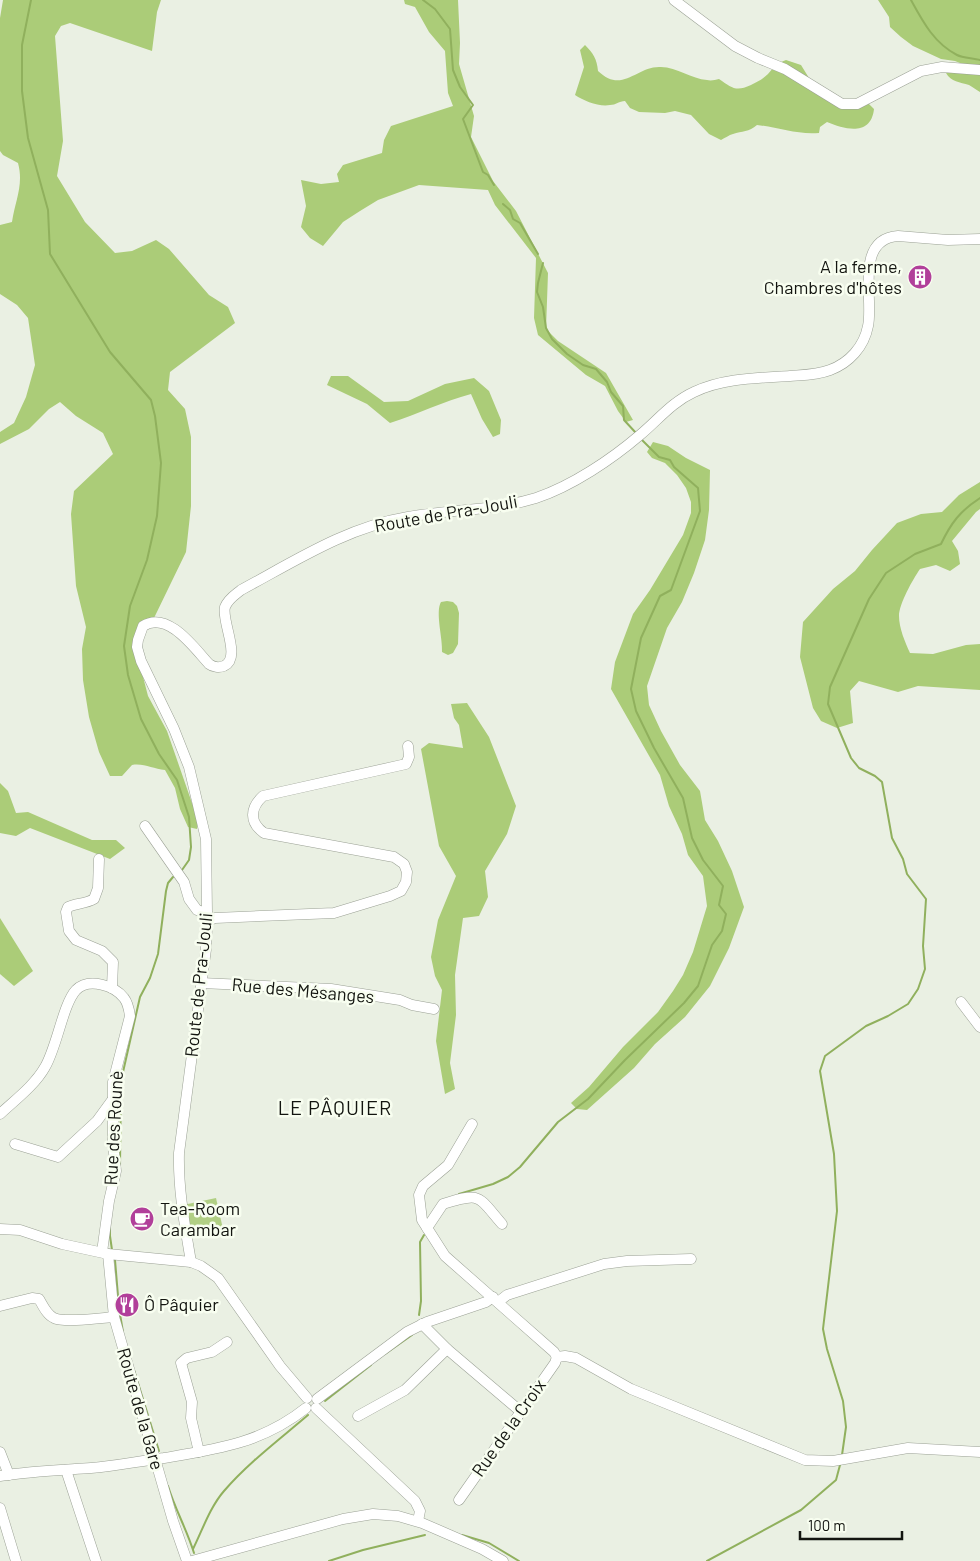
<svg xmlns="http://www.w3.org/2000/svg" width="980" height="1561" font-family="Barlow,sans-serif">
<rect width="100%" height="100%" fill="#eaf0e3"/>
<!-- green -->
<polygon fill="#b1cf84" points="216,1198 223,1229 190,1236 183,1205"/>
<!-- forest -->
<g fill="#abcc78">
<path d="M3,0h158l-4,12 -5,39 -82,-28 -9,3 -6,10 8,105 -6,35 28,46 30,31 17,-2 24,-11 13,9 40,46 19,12 7,16 -65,49 -2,18 17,19 6,28v69l-5,46 -32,66 -19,28 13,50 19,35 25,72 8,11 -3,15 -9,-2 -8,-18 -5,-21 -10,-18c-12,-1 -21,-7 -33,-5l-10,11h-12l-11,-24 -10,-35 -6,-37 -1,-31 4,-22 -10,-41 -5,-72 3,-23 39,-37 -10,-21 -27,-17 -16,-14 -11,7 -20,20 -29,15v-12l14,-9 12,-26 9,-32 -7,-47 -11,-13 -17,-11v-69l12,-3c3,-21 12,-37 6,-59l-15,-8 -3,-4v-133z"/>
<polygon points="404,0 458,0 460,43 459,64 474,116 471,137 493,181 516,211 548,273 546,329 558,341 606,373 633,420 626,422 618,411 605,386 586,375 538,335 534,318 536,258 495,205 488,190 419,185 378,200 360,211 343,222 323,246 310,238 301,227 306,206 301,180 321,184 339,182 337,174 343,165 382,153 384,140 391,126 453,106 448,93 445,51 429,32 415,7 405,4"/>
<path d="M878,0h102v92c-4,-2 -7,-5 -11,-7 -9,-3 -18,-3 -23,-12l19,-8 -10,-4 -14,-2 -28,-13 -12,-9 -11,-10 -1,-10z"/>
<path d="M585,45c8,8 12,14 13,26 24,23 38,-4 61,-4 17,-1 32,12 48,13 4,1 8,0 12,-1 13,9 17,13 32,6 6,-3 12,-6 17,-11 6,-7 9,-11 18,-14l15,5 8,13 28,21 19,1 7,-2 11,11c-3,27 -28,21 -47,13l-7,5 -1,6c-22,2 -41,-6 -62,-8 -8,7 -15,6 -24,9 -4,1 -8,4 -12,6l-12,-6 -18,-19 -16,-4 -10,2 -26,-1 -9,-4 -5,-7c-6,0 -9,4 -15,4 -11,2 -26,-4 -35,-10l9,-28 -4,-17z"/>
<path d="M331,376h17l36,26 24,-1 37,-17 29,-6 15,13 12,29 -1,14 -7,3 -11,-18 -11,-25c-27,7 -53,20 -81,29l-23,-19 -40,-19z"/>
<polygon points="653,442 668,446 686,458 710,470 709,510 705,540 694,573 682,602 667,628 647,686 649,705 661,731 680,765 700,791 705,820 718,841 732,871 744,907 729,948 710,986 685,1017 655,1044 634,1068 587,1110 577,1109 571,1103 589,1087 623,1047 658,1012 673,991 683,975 693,952 707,906 703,876 688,855 682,834 669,806 660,775 611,689 615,662 633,614 650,590 683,535 691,513 691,502 686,488 677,475 665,463 652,458 647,452"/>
<path d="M980,482v27l-4,3 -24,29 6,10 2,13 -10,7 -14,-6 -16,4c-7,10 -21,35 -21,47 0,12 6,26 11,37l23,1 33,-9 14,-1v46l-62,-4 -20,6 -39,-11 -9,10 3,32 -16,5 -16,-7 -8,-13 -13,-51 3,-35 30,-33 22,-18 17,-21 25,-27 24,-9 21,-2 17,-17z"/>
<path d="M447,601l6,1 4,4 2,7 -1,31 -5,9 -5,2 -6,-3c1,-13 -7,-40 -1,-50z"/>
<polygon points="467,703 489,737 516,806 507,834 485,871 488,897 479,916 463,918 455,975 456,1015 450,1063 455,1089 445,1094 436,1041 442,990 435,976 431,957 438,920 456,876 439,846 421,749 429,743 463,748 459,725 454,718 451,704"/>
<polygon points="0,783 8,791 16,813 28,812 92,840 116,840 125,848 110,859 30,828 16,836 0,833"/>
<polygon points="0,918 33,971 14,986 0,974"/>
</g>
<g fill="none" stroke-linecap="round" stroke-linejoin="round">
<!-- stream -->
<g stroke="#90b05d" stroke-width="2">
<polyline points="31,0 22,45 22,91 28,138 48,210 50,254 110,352 151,400 155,416 161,463 157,516 147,560 130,606 124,646 128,675 141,719 159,754 177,780 189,817 191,847 189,860 182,870"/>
<polyline points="423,0 435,9 450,29 453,70 460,87 473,105 463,119 483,172 488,175 494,185"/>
<path d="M911,0c12,22 23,43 46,55 6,3 16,3 23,5"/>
<polyline points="503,204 510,210 513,219 520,223 538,254"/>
<polyline points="543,263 538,283 537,292 543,307 546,328 552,339 567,354 583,365 596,369 607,382 611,392 623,406 624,420 636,433"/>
<polyline points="120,1166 121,1081 140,997 150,978 158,954 166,891 168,883 173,877"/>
<polyline points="459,1194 493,1184 508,1177 520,1167 558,1122 588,1099 625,1060 684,1003 698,986 712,945 722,931 726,914 719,905 723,886 703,860 692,838 683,798 654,748 636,711 631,689 641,638 660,596 671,590 700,511 698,488 674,467 670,460 659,457 642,440"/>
<polyline points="110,1227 110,1236 112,1250"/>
<polyline points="115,1260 119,1308 123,1332"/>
<polyline points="419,1315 421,1301 420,1242 424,1235"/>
<polyline points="385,1354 412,1335"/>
<polyline points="134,1370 159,1451"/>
<polyline points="325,1401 371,1365"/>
<path d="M842,1455l4,-28 -3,-26 -16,-52 -4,-20 14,-118 -3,-57 -14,-83 5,-15 41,-30 22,-10 20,-12 10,-15 7,-20 -2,-23 3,-47 -19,-25 -4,-15 -11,-21 -10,-56 -7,-6 -16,-8 -8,-10 -23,-54 2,-17 39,-88 17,-26 29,-19 26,-10c10,-21 19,-33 39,-46"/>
<path d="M168,1486c7,23 19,44 26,67"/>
<polyline points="462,1535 489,1543 519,1561"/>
<path d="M193,1549c9,-18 17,-42 31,-58 24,-28 56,-52 84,-76"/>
<polyline points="329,1561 363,1550 425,1535"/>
<polyline points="707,1561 801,1510 836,1480 840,1465"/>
</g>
<defs>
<g id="minor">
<polyline points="674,0 735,46 758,58 785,69 842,104 857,104 921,71 942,67 980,70"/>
<polyline points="145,826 184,882 189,899 197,910 207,913"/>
<path d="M99,859l-1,29 -4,11c-9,5 -17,4 -26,8l-2,5 3,19 7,9 26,11 11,11 -1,26"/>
<path d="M208,921l7,-3 119,-5 56,-17 11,-5 5,-9 1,-10 -3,-8 -10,-7 -130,-24c-15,-11 -14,-25 -1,-37l143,-32 3,-7 -1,-11"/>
<polyline points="201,983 331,989 400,1000 412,1005 434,1009"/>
<polyline points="961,1002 980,1027"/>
<path d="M0,1114c15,-14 35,-29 45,-47 12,-20 18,-63 31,-77 13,-13 39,-4 48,8 4,5 5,11 6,18l-17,66v62l3,27 -7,30 -7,51"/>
<polyline points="472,1124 448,1165 423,1186 419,1195 422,1220 445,1256 554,1352 557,1357"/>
<polyline points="15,1144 58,1157 97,1121 113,1099"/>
<path d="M427,1228l16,-24c38,-12 34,-9 59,20"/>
<polyline points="0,1229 20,1230 62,1244 108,1254 191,1262 201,1266 218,1278 280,1366 307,1398"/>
<polyline points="108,1254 114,1317 173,1521 187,1561"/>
<path d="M191,1262c-6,-36 -13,-72 -12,-109l27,-204c0,-10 2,-28 1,-36l-1,-74 -17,-72 -15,-38 -33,-68 -4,-14 1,-7 5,-14c25,-16 52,23 66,38 4,3 10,4 15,2 18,-8 -3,-45 1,-59 3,-8 10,-12 16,-17 54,-29 106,-63 167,-73 43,-8 86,-6 128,-19 36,-12 76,-39 104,-63 18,-15 32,-33 54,-43 29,-14 64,-14 96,-16 13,-1 27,-1 40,-6 19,-7 34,-23 38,-44 6,-26 -14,-87 30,-90l50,4 32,-1"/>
<polyline points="498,1302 507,1295 604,1264 627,1261 691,1259"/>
<path d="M0,1306l32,-8 7,1c4,7 8,16 15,19 10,5 47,0 60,-1"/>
<polyline points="422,1324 447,1349 520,1411"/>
<polyline points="557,1357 565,1356 576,1358 631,1389 805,1460 833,1461 908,1448 980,1452"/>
<polyline points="317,1399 407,1332 427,1322 486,1302 493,1297"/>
<polyline points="316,1408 415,1501 420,1511 418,1521"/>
<polyline points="358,1416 405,1390 447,1349"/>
<polyline points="0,1452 9,1475"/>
<polyline points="199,1452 191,1418 192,1402 181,1363 187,1358 212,1352 227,1342"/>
<polyline points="66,1470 96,1561"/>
<path d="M0,1476c30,-5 61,-6 91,-8 25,-2 48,-7 73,-10 54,-9 98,-15 142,-50"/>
<polyline points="459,1500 555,1363 557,1357"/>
<polyline points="0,1508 16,1561"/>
<polyline points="192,1561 343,1519 373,1514 398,1516 422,1523 482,1549 503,1561"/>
</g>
</defs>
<!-- minor casing -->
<use href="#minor" stroke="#9ba195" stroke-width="11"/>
<!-- minor -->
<use href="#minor" stroke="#fff" stroke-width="10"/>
</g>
<!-- icons -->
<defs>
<symbol id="building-disc" viewBox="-11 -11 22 22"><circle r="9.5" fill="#b13f9a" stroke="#f8fef0"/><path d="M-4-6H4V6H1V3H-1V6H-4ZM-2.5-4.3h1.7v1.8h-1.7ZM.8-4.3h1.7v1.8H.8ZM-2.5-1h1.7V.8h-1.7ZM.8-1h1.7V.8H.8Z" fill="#fff"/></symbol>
<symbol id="cafe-disc" viewBox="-11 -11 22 22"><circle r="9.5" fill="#b13f9a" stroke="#f8fef0"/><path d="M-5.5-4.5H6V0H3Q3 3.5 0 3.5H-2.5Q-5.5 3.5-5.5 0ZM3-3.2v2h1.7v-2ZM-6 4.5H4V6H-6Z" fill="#fff"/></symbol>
<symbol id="restaurant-disc" viewBox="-11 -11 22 22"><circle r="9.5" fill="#b13f9a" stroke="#f8fef0"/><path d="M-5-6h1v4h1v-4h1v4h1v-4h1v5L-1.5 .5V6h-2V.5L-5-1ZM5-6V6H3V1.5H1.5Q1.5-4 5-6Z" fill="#fff"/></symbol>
</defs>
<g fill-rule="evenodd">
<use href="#building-disc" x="906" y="263" width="28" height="28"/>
<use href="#cafe-disc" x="128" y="1205" width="28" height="28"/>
<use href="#restaurant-disc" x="113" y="1291" width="28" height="28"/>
</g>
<g text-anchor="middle" stroke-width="5" stroke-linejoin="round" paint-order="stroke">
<!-- poi labels -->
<g font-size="18" fill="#131510" stroke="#f8fef0" text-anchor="start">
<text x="902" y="273" text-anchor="end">A la ferme,<tspan x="902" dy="21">Chambres d'hôtes</tspan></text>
<text x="160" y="1215">Tea-Room<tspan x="160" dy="21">Carambar</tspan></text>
<text x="144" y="1311">Ô Pâquier</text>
</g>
<!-- street labels -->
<g font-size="18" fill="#131510" stroke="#f8fef0">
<text transform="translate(446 514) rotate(-10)" y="6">Route de Pra-Jouli</text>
<text transform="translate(199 985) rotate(-84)" y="6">Route de Pra-Jouli</text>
<text transform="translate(303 991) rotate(5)" y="6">Rue des Mésanges</text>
<text transform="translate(114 1128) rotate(-87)" y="6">Rue des Rounè</text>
<text transform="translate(140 1409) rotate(74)" y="6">Route de la Gare</text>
<text transform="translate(509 1428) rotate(-55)" y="6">Rue de la Croix</text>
</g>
<!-- quarter labels -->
<g font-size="20" letter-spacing="1" fill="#131510" stroke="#f8fef0">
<text x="335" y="1115">LE PÂQUIER</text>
</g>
</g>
<!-- scale -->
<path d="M800 1531v8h102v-8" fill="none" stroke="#131510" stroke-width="2.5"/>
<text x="808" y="1531" font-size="15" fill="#131510" stroke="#f8fef0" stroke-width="4" paint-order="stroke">100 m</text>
</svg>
